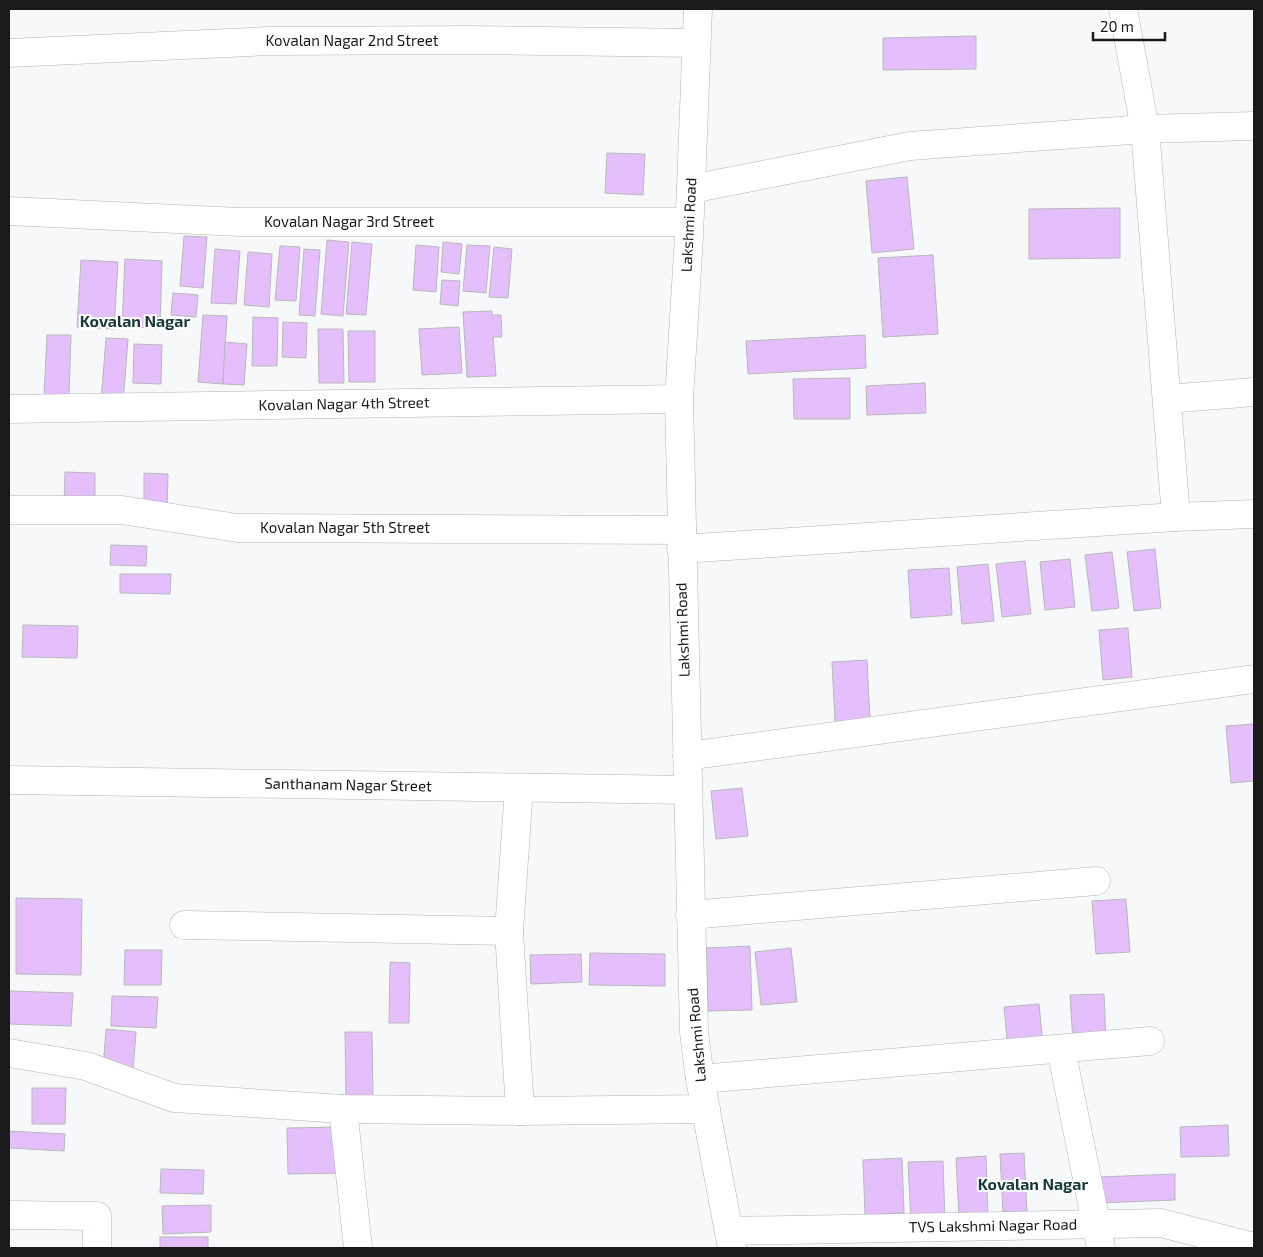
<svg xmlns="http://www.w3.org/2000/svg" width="1263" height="1257" font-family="'Exo 2',sans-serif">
<rect width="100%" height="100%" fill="#f6f8f9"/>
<!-- building -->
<g fill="#e5bffc" stroke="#b9b8ba">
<polygon points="976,36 976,69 883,70 883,38"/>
<polygon points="607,153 645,154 643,195 605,193"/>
<polygon points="907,177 914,249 872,253 866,181"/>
<polygon points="1120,208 1120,258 1029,259 1029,209"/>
<polygon points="184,236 207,237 203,288 180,286"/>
<polygon points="327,240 349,242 343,316 321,314"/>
<polygon points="352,242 372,244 366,315 346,314"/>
<polygon points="443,242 462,244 459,274 441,272"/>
<polygon points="416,245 439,247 436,292 413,290"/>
<polygon points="467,245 490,246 486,293 463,291"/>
<polygon points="280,246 300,247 296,301 275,300"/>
<polygon points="494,247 512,249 508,298 489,297"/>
<polygon points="215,249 240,251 236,304 211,303"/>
<polygon points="304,249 320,250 315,316 299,315"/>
<polygon points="248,252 272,254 269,307 244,305"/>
<polygon points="933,255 938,334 883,337 878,258"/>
<polygon points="125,259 162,261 160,328 122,327"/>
<polygon points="81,260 118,262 114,329 77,327"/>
<polygon points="442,280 460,281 458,306 440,304"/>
<polygon points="173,293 198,295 196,317 171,315"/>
<polygon points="492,311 492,315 501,315 502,337 493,337 496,376 467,377 463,312"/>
<polygon points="203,315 227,316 223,384 198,382"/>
<polygon points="253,317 278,318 277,366 252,366"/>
<polygon points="283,322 307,323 306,358 282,357"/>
<polygon points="459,327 462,373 422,375 419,329"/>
<polygon points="318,329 343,329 344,383 319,383"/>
<polygon points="348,331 375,331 375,382 349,382"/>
<polygon points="47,335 71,335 69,396 44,395"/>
<polygon points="865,335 866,368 748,374 746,341"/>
<polygon points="106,338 128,339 123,403 101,401"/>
<polygon points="225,342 247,344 244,385 223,384"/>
<polygon points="134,344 162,345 161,384 133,383"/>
<polygon points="850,378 850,419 794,419 793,379"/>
<polygon points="925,383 926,413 867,415 866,386"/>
<polygon points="65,472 95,473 95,506 64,506"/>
<polygon points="144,473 168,474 167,512 144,512"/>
<polygon points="111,545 147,546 146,566 110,565"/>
<polygon points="1155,549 1161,608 1134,611 1127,552"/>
<polygon points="1112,552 1119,608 1092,611 1085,555"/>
<polygon points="1070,559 1075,607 1045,610 1040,562"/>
<polygon points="1025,561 1031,614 1002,617 996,564"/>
<polygon points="988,564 994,621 962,624 957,567"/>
<polygon points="949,568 952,615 911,618 908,570"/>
<polygon points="120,574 171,574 170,594 120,593"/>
<polygon points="23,625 78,626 77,658 22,657"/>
<polygon points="1128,628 1132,677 1103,680 1099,630"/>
<polygon points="867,660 870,720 835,722 832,662"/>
<polygon points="1254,724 1254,781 1231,783 1226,726"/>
<polygon points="742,788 748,836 716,839 711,791"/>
<polygon points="16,898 82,899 81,975 16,974"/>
<polygon points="1126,899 1130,952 1096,954 1092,901"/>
<polygon points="750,946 752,1010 708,1011 706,948"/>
<polygon points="791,948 797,1002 761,1005 755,952"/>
<polygon points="125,950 162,950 161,985 124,985"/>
<polygon points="590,953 665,954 665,986 589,985"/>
<polygon points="581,954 582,982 531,984 530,955"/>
<polygon points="390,962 410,963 409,1023 389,1023"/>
<polygon points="9,991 73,993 71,1026 9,1024"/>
<polygon points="1104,994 1106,1041 1073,1043 1070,995"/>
<polygon points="112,996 158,997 156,1028 111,1026"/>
<polygon points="1039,1004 1043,1046 1008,1049 1004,1007"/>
<polygon points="106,1029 136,1032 133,1071 103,1069"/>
<polygon points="345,1032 372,1032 373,1100 346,1100"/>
<polygon points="32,1088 66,1088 65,1124 32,1124"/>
<polygon points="1228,1125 1229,1156 1181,1157 1180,1127"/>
<polygon points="340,1127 341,1173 288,1174 287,1128"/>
<polygon points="9,1131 65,1134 64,1151 9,1148"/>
<polygon points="1024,1153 1027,1211 1003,1212 1000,1154"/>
<polygon points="986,1156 988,1217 959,1218 956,1158"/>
<polygon points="902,1158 904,1213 865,1215 863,1160"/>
<polygon points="943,1161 945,1223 911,1224 908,1162"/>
<polygon points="161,1169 204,1170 203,1194 160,1193"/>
<polygon points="1175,1174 1175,1200 1100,1203 1099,1177"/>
<polygon points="211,1205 211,1232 163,1234 162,1206"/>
<rect x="160" y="1237" width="48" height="11"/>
</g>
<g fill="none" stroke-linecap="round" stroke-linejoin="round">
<defs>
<g id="minor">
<polyline points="9,53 270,41 471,40 695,43"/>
<polyline points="691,189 910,146 1145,129 1254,126"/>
<polyline points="9,211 239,222 689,222"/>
<polyline points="1167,399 1254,392"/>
<polyline points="9,409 679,399"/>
<polyline points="9,510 122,510 237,528 682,530"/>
<polyline points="1176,517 1254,514"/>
<polyline points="681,549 1176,517 1145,129 1123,9"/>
<polyline points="687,756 1254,679"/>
<polyline points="9,780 687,790"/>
<polyline points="690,915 1096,881"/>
<polyline points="184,925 509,931 519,788"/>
<polyline points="509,931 520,1111"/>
<polyline points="1061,1049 1101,1248"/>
<polyline points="9,1053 86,1066 174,1098 343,1109 520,1111 706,1109"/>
<polyline points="700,1079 1150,1041"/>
<polyline points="343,1109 358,1248"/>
<polyline points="9,1215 97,1216 97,1248"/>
<polyline points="729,1231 1161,1223 1254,1247"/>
</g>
<polyline id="tertiary" points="698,9 689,236 679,399 694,1032 700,1079 732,1248"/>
</defs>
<!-- minor casing -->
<use href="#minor" stroke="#b3b4b5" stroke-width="29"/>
<!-- tertiary casing -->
<use href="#tertiary" stroke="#b3b4b5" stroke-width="29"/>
<!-- minor -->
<use href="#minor" stroke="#fff" stroke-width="28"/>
<!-- tertiary -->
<use href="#tertiary" stroke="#fff" stroke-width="28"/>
</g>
<g text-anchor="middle" stroke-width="4" stroke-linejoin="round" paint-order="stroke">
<!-- street labels -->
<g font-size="15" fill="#191a1a" stroke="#fff">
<text x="352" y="46">Kovalan Nagar 2nd Street</text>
<text x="349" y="227">Kovalan Nagar 3rd Street</text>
<text transform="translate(689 225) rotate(-87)" y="5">Lakshmi Road</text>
<text transform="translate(344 404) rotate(-1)" y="5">Kovalan Nagar 4th Street</text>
<text x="345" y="533">Kovalan Nagar 5th Street</text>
<text transform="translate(683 630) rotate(-92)" y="5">Lakshmi Road</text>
<text transform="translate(348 785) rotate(1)" y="5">Santhanam Nagar Street</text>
<text transform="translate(697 1035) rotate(-95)" y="5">Lakshmi Road</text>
<text transform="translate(993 1226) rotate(-1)" y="5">TVS Lakshmi Nagar Road</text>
</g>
<!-- neighbourhood labels -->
<g font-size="16" font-weight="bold" fill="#173939" stroke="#fff">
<text x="135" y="327">Kovalan Nagar</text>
<text x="1033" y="1190">Kovalan Nagar</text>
</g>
</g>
<!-- border -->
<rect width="1263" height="1257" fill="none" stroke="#191a1a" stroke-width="20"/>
<!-- scale -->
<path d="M1093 32v8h72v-8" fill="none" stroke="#191a1a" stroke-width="2.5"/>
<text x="1100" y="32" font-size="15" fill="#191a1a" stroke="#ffffff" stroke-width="4" paint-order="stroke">20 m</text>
</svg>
